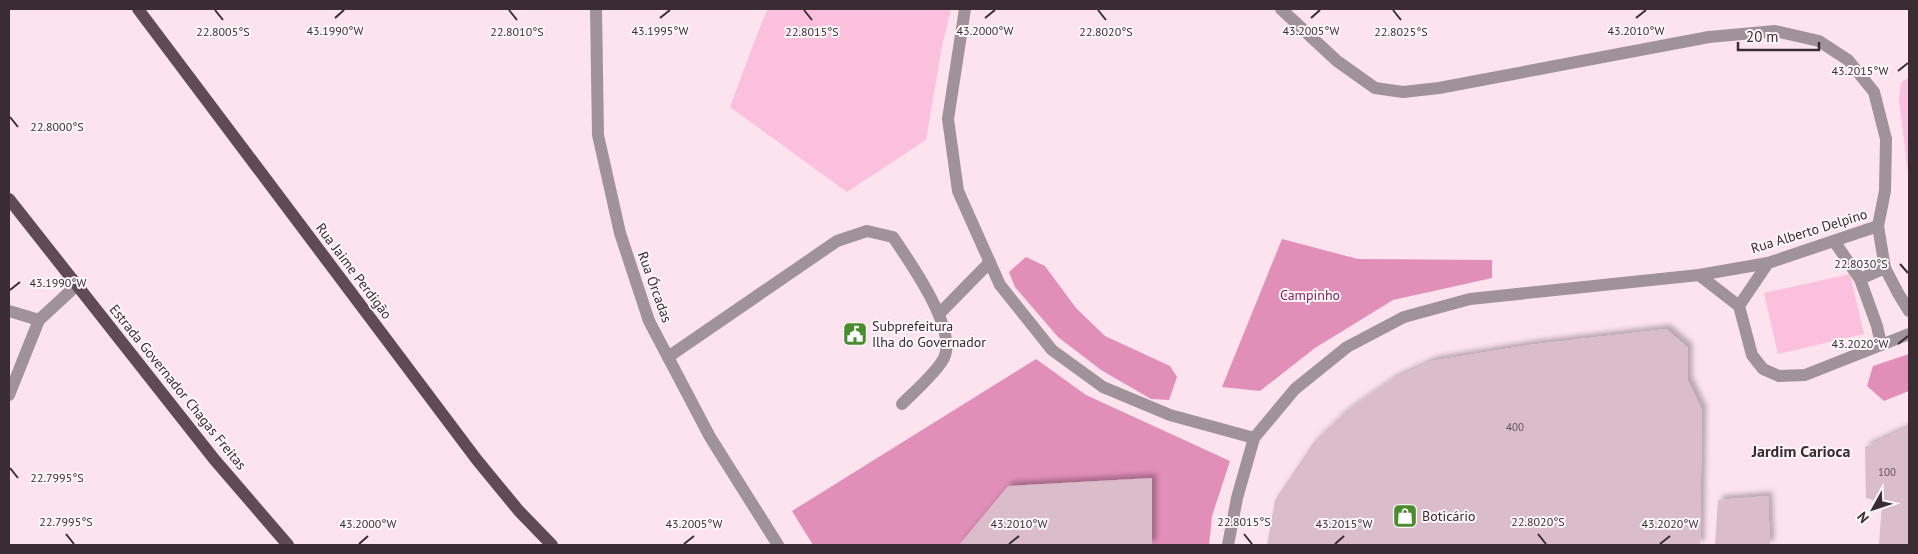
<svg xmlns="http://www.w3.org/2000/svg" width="1918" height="554" font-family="'PT Sans',sans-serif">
<defs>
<filter id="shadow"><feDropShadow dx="4.5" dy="-4.5" stdDeviation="2.5" flood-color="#0004"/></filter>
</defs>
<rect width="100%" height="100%" fill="#fce3ee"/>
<!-- green -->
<g fill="#fbc0dd">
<polygon points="768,9 951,9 942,46 926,140 847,192 730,107 761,24"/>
<polygon points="1909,78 1909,181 1899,100 1901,82"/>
<polygon points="1850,274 1864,334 1778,354 1764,293"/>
</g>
<!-- forest -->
<g fill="#e18fb9">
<polygon points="1282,239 1358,259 1492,260 1492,278 1393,300 1315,348 1260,391 1222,387"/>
<polygon points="1026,257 1045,266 1076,308 1105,336 1170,366 1177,377 1169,400 1151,399 1101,370 1058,337 1015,287 1009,272"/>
<polygon points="1909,354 1909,391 1884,401 1867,386 1873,366"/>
<polygon points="1036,359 1086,395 1230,461 1212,516 1209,545 813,545 792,511"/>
</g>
<!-- building -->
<g fill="#dabcca" filter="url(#shadow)">
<polygon points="1666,329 1688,348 1688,381 1702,410 1700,545 1267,545 1275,500 1314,442 1344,413 1393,379 1432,361 1529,345"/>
<polygon points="1909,427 1909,545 1879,545 1882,503 1866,498 1865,447"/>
<polygon points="1152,478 1152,545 959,545 1008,486"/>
<polygon points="1768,496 1770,545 1715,545 1718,500"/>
</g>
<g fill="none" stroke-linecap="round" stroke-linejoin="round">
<!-- minor -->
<g stroke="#9f9298" stroke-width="12">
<polyline points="596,9 598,135 620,233 649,321 710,437 778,545"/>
<polyline points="965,9 948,119 958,191 1000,285 1052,350 1103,387 1170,415 1254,438"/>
<polyline points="1281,9 1337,61 1375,88 1403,92 1439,88 1709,37 1775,31 1819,41 1848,60 1874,92 1886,139 1885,191 1878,226 1885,268 1898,293 1909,311"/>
<polyline points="1834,241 1860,279 1877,326 1881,344"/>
<polyline points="1699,275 1739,306 1752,355 1763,369 1779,376 1805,375 1909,334"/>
<polyline points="1860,279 1885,268"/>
<polyline points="1739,306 1768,263"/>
<polyline points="9,311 39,320"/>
<polyline points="939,314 990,262"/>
<path d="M668,357l169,-116 30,-10 26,6c16,24 65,92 51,121 -7,14 -30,34 -42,46"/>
<polyline points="9,395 39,320 77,285"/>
<polyline points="1228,545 1237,498 1254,438 1295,389 1347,347 1404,317 1470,299 1699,275 1768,263 1878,226"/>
</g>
<!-- major -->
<g stroke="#604a55" stroke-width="12">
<polyline points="138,9 477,460 519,511 552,545"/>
<polyline points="9,199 214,459 288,545"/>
</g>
</g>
<!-- ticks -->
<path fill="none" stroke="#392d33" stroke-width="2" d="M215,10l8,10M509,10l8,10M804,10l8,10M1098,10l8,10M1393,10l8,10M335,18l9,-8M660,18l10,-8M985,18l10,-8M1311,18l9,-8M1636,18l10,-8M1898,71l10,-8M10,117l8,10M1900,264l8,9M10,290l10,-8M1898,344l10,-8M10,468l8,10M66,534l8,10M1244,534l8,10M1538,534l8,10M359,544l9,-8M684,544l10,-8M1009,544l10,-8M1335,544l9,-8M1660,544l10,-8"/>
<!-- icons -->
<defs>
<symbol id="civic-square" viewBox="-11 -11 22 22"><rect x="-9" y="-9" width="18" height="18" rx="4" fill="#4a8c2f" stroke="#fcf6f9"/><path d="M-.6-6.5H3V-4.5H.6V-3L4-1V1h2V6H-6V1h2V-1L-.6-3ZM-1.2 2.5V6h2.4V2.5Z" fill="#fff"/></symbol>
<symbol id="shop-square" viewBox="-11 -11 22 22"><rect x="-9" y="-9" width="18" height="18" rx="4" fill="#4a8c2f" stroke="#fcf6f9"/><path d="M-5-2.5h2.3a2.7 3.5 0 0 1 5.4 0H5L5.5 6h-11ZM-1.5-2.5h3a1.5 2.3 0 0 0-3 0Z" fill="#fff"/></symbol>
</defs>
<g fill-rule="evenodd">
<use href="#civic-square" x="841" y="320" width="28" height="28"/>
<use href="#shop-square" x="1391" y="502" width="28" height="28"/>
</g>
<g text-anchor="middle" stroke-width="4" stroke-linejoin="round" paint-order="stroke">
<!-- number labels -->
<g font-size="11" fill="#615159">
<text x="1515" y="431">400</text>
<text x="1887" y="476">100</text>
</g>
<!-- street labels -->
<g font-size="14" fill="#392d33" stroke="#fcf6f9">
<text transform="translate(1809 231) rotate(-17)" y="5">Rua Alberto Delpino</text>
<text transform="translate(354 271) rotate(53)" y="5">Rua Jaime Perdigão</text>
<text transform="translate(655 287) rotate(70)" y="5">Rua Órcadas</text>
<text transform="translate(178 387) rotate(51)" y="5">Estrada Governador Chagas Freitas</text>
</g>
<!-- park labels -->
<g font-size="14" fill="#83255d" stroke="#fcf6f9">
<text x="1310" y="300">Campinho</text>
</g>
<!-- poi labels -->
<g font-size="14" fill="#392d33" stroke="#fcf6f9" text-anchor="start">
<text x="872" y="331">Subprefeitura<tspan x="872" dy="16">Ilha do Governador</tspan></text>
<text x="1422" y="521">Boticário</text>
</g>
<!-- quarter labels -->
<g font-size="16" font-weight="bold" fill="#392d33" stroke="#fcf6f9">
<text x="1801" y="457">Jardim Carioca</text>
</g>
</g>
<g font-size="12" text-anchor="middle" fill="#392d33" stroke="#fcf6f9" stroke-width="4" stroke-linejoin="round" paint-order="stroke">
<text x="985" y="35">43.2000°W</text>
<text x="335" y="35">43.1990°W</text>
<text x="660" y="35">43.1995°W</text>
<text x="1311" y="35">43.2005°W</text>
<text x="1636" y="35">43.2010°W</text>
<text x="223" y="36">22.8005°S</text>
<text x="517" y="36">22.8010°S</text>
<text x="812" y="36">22.8015°S</text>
<text x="1106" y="36">22.8020°S</text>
<text x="1401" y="36">22.8025°S</text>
<text x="1860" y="75">43.2015°W</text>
<text x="57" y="131">22.8000°S</text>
<text x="1861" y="268">22.8030°S</text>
<text x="58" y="287">43.1990°W</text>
<text x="1860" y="348">43.2020°W</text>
<text x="57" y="482">22.7995°S</text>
<text x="66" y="526">22.7995°S</text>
<text x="1244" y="526">22.8015°S</text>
<text x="1538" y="526">22.8020°S</text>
<text x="368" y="528">43.2000°W</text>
<text x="694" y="528">43.2005°W</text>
<text x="1019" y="528">43.2010°W</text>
<text x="1344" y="528">43.2015°W</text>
<text x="1670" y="528">43.2020°W</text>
</g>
<!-- border -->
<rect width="1918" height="554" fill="none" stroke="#392d33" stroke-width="20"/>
<!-- north arrow -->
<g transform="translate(1873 509) rotate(230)" stroke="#fcf6f9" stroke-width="4" paint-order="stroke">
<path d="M0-4L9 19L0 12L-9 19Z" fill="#392d33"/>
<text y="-8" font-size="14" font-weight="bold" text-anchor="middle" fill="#392d33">N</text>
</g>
<!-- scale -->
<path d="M1738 42v8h81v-8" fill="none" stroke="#392d33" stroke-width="2.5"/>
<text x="1746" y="42" font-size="15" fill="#392d33" stroke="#fcf6f9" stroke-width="4" paint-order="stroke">20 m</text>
</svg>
